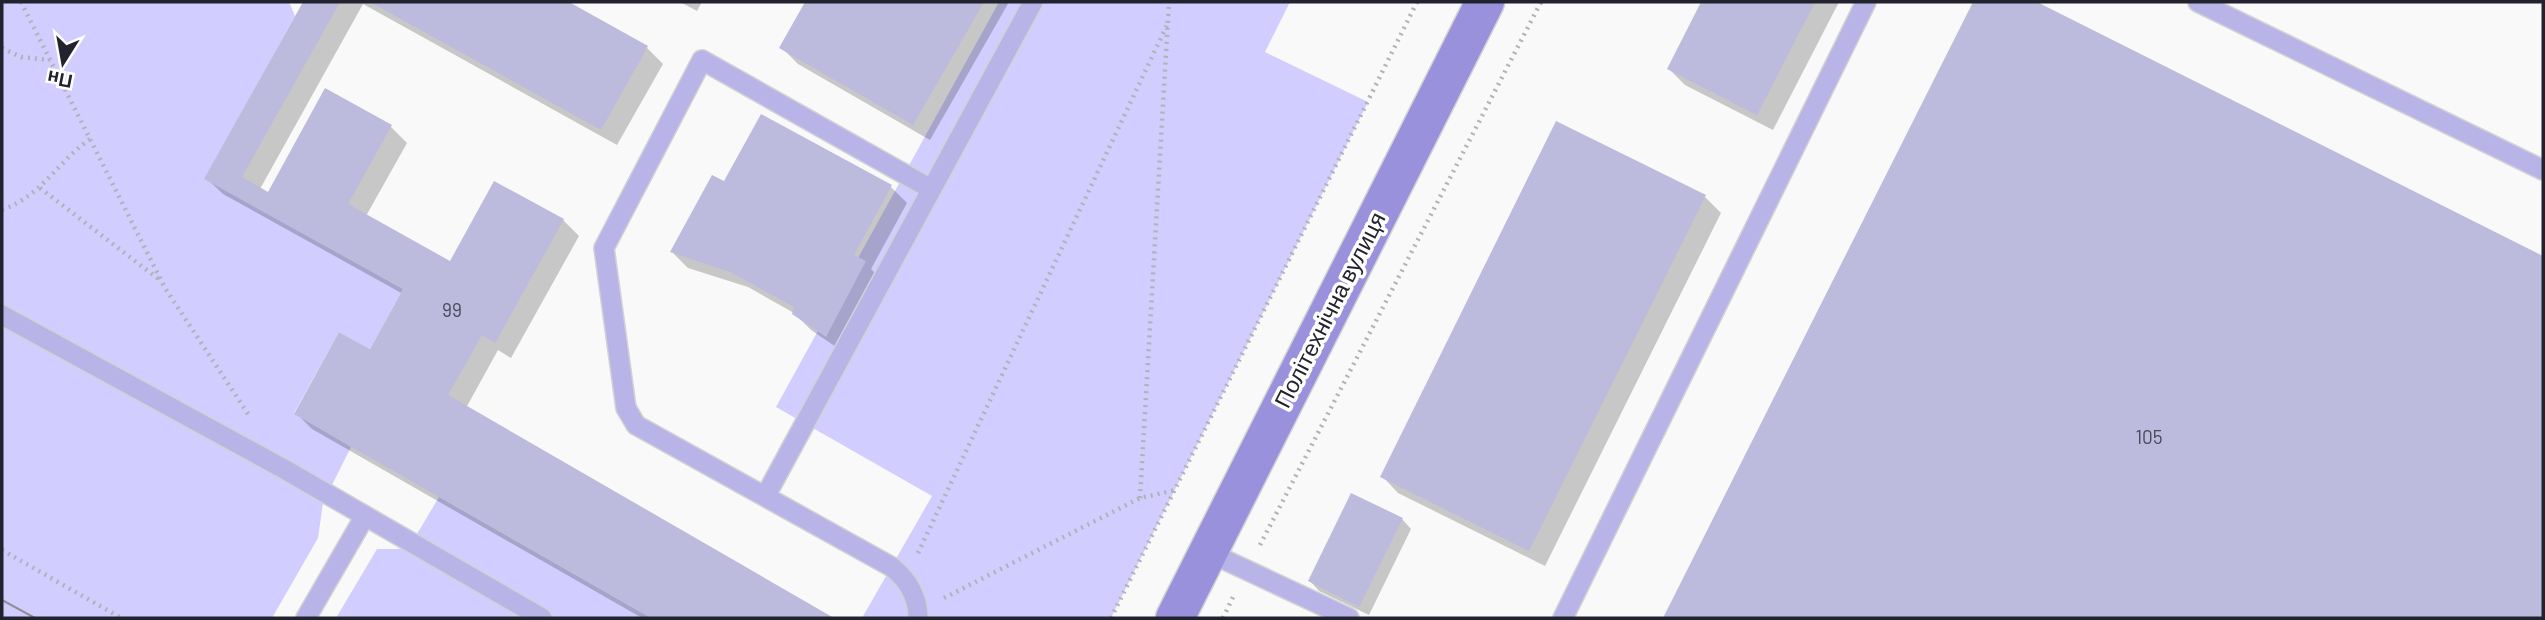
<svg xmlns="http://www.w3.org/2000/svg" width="2545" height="620" font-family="Barlow,sans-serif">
<rect width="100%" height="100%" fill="#f9f9f9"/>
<!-- green -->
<g fill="#d1cdfe">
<polygon points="2,2 289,2 295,16 205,179 403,289 370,349 339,332 294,413 351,447 323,503 318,538 272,618 2,618"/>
<polygon points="999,2 1290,2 1265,52 1368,102 1111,618 862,618 932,496 776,407"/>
<polygon points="439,497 651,618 336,618 377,549 408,549"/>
</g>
<!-- shadow -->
<g fill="#0003">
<polygon points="305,2 565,2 647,48 663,64 617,145 363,4 260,189 269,194 391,127 407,143 366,216 450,263 563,220 579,236 511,358 498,350 466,408 831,618 642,618 312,429 296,413 371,351 403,294 223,194 206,178"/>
<polygon points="680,2 702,2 697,11"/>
<polygon points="807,2 806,2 1009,2 930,140 798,64 781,47"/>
<polygon points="1703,2 1839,2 1773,130 1685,85 1669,69"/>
<polygon points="1975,2 2033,2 2543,258 2543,618 1665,618"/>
<polygon points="725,184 891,187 907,203 871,269 881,279 842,351 811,330 794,313 748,287 688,268 672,252"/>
<polygon points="1705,197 1721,213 1545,566 1398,493 1382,476"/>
<polygon points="1402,519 1411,529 1369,615 1319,591 1310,581"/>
</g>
<!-- building -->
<g fill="#bcbadd">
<polygon points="303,2 340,2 242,177 268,192 325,88 392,125 348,204 450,261 494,181 564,219 495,343 482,335 448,395 834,618 651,618 294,414 339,332 370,349 403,289 204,179"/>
<polygon points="370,2 569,2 648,46 601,130"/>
<polygon points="805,2 984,2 913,125 779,48"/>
<polygon points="1701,2 1815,2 1757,115 1667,69"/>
<polygon points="1973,2 2037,2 2543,256 2543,618 1663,618"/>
<polygon points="761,114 892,185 854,255 866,261 826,337 792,314 794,307 730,272 670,252 712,175 724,181"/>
<polygon points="1556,121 1706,195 1529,551 1380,477"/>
<polygon points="1351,493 1403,518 1359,607 1308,581"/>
</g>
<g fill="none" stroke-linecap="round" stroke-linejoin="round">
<defs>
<g id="lane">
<polyline points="2198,2 2543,170"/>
<polyline points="2,315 284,469 542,618"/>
<polyline points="766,495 1033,2"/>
<polyline points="1208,552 1349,618"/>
<polyline points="306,618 365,516"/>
<path d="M918,618c0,-21 -9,-37 -26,-51l-256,-142 -10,-17 -22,-160 98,-188 229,129"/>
<polyline points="1563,618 1866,2"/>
</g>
<polyline id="secondary" points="1175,618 1485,2"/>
</defs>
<!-- lane casing -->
<use href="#lane" stroke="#d2d2d5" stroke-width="22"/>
<!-- secondary casing -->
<use href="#secondary" stroke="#d2d2d5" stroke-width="41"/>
<!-- path -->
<g stroke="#b2b2b6" stroke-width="4.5" stroke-dasharray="2 5" stroke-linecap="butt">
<polyline points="21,2 165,288 250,417"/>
<polyline points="2,48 21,57 50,60"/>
<polyline points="40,188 161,281"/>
<path d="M2,210c42,-16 54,-47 88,-71"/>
<polyline points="1140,498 1169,2"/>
<polyline points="1260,545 1541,2"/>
<polyline points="2,550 121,618"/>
<polyline points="918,553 1167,25"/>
<polyline points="944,598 1140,498 1176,490"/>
<polyline points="1111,618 1417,2"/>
<polyline points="1223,618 1235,593"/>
</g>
<!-- lane -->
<use href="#lane" stroke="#b8b4e7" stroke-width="19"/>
<!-- secondary -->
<use href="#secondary" stroke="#9a91dc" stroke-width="38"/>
<!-- tram -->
<polyline stroke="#929197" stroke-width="2" points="2,600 35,618"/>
</g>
<g text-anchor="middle" stroke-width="7" stroke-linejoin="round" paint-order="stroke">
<!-- number labels -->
<g font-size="19" fill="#49485a">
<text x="452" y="317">99</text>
<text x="2149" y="444">105</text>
</g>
<!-- street labels -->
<g font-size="23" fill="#23222f" stroke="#fff">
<text transform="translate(1330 310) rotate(-63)" y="8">Політехнічна вулиця</text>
</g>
</g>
<!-- border -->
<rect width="2545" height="620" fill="none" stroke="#23222f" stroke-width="7"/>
<!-- north arrow -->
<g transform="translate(63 63) rotate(191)" stroke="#ffffff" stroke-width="5" paint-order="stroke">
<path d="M0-5L12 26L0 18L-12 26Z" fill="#23222f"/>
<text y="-10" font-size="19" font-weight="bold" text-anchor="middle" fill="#23222f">Пн</text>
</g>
</svg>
